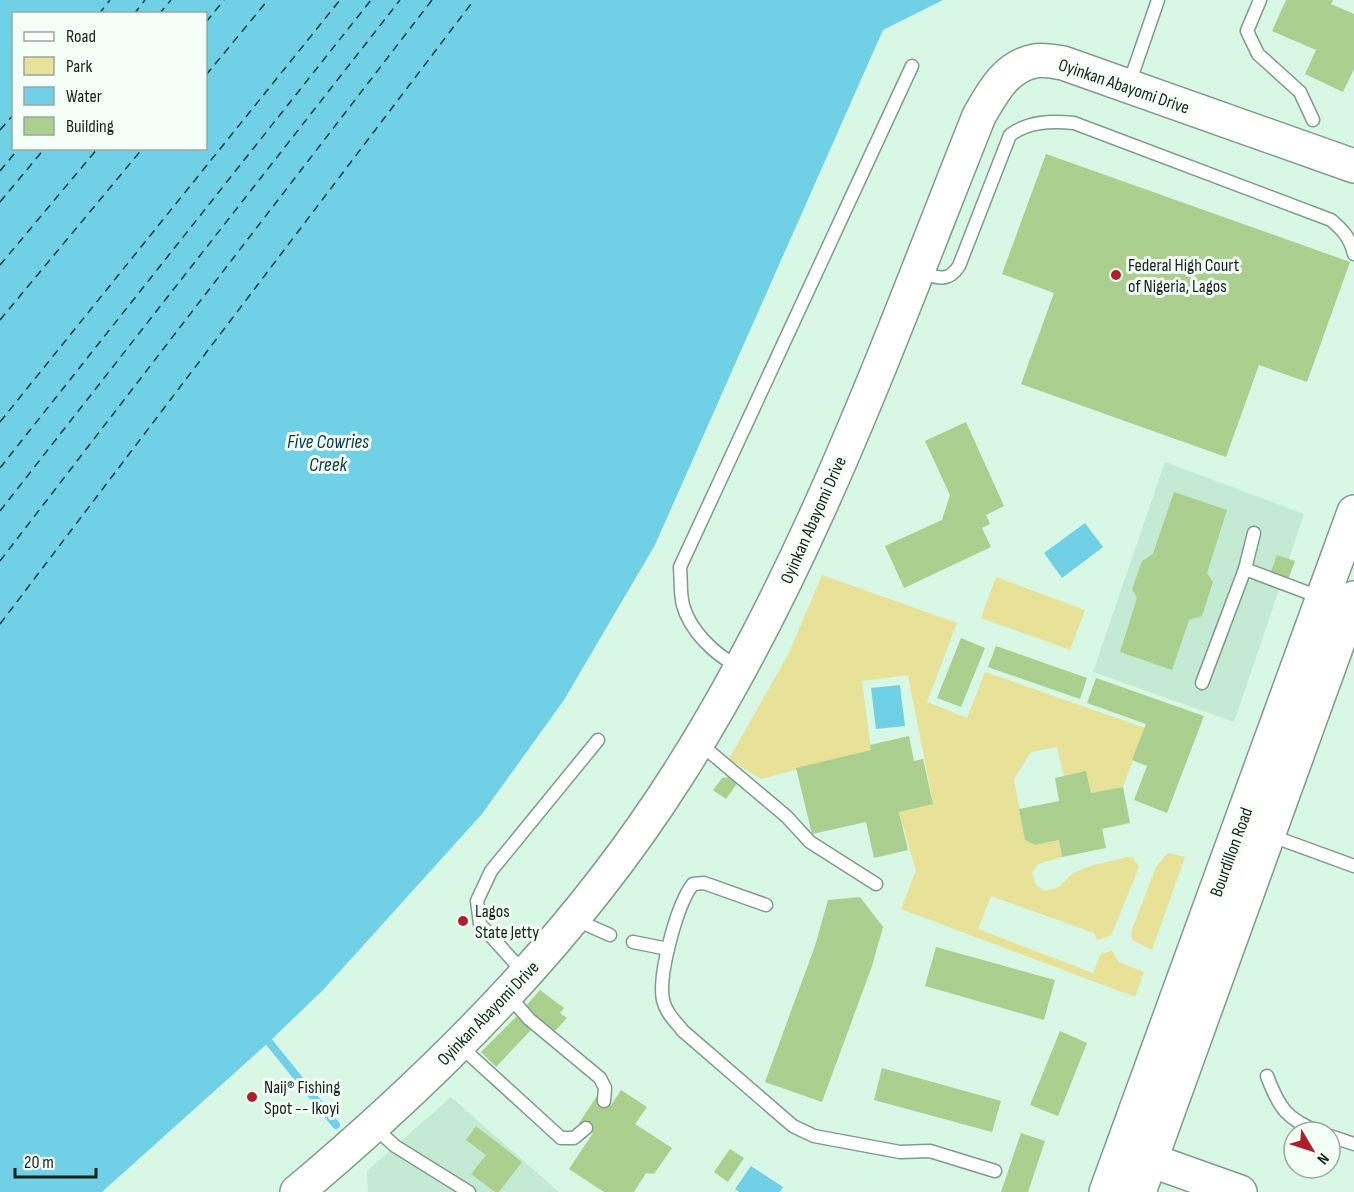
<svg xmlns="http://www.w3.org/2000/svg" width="1354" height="1192" font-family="'Sofia Sans Condensed',sans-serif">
<rect width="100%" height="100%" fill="#d8f7e5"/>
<!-- built -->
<g fill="#c4ead4">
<polygon points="1165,462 1304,514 1289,559 1295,561 1287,582 1282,581 1234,722 1093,672"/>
<polygon points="451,1097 559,1192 368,1192 367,1171"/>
</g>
<!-- green -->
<g fill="#e7e297">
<path d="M822,575l135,48 -30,79 40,16 18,-46 160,56 -22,59 -32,6 -5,-21 -22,4 -7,-29 -26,5 -17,27 11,61 10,5 24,-5 3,17 -24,7 -6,9 4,12 8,6c23,-3 18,-12 32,-19 14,-8 35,-10 51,-15l6,1 6,9 -28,69 -14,4 -3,-7 -103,-37 -13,33 115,44 8,-19 11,-3 7,11 25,10 -9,25 -234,-88 15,-39 -17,-58 34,-9 -25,-128 -46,6 9,69 -110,29 -32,-20 60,-106z"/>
<polygon points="996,577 1085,610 1070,650 981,618"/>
<polygon points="1168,853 1185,857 1152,950 1132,940 1131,932 1156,867"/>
</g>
<!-- water -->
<g fill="#70d1e6" fill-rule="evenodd">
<path d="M0,0h943l-60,30 -228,515 -91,155 -82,114 -159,176 -54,52 -167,150h-102zM14,14h192v134h-192z"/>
<polygon points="1085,523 1103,547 1062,578 1044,553"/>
<polygon points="900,685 905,726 876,729 871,688"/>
<polygon points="751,1166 783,1187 780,1192 739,1192 735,1189"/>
</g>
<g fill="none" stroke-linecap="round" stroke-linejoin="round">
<!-- stream -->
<polyline stroke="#70d1e6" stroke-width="8" points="269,1042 336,1125"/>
<!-- ferry -->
<g stroke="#0b3a43" stroke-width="1.5" stroke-dasharray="8 6" stroke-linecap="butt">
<polyline points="99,14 110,0"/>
<polyline points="134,14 145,0"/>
<polyline points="159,14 171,0"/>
<polyline points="206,22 224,0"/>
<polyline points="206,75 268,0"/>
<polyline points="0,130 14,114"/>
<polyline points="0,171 19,148"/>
<polyline points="0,202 45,148"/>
<polyline points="0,265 98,148"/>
<polyline points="0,320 143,148"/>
<polyline points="0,422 340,0"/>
<polyline points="0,468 371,0"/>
<polyline points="0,511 400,0"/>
<polyline points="0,561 432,0"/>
<polyline points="0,624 474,0"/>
</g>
</g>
<!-- building -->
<g fill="#aacf8e">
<polygon points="1286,0 1333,0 1331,4 1354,14 1354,69 1343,92 1305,74 1316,50 1272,31"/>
<polygon points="1046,154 1350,262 1307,382 1259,365 1226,457 1021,384 1054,293 1002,274"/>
<polygon points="966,422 1004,506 986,515 990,524 982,528 991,547 904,588 885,546 942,520 950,495 925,441"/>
<polygon points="1174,492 1227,510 1207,573 1213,582 1202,616 1189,620 1172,670 1120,652 1137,598 1132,589 1142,561 1153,554"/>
<polygon points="1277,555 1295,561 1287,582 1269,576"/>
<polygon points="961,638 985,648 961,707 937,698"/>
<polygon points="996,646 1087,678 1080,699 988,667"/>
<polygon points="1096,678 1204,716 1167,813 1134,800 1147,766 1132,760 1146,724 1087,703"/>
<polygon points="909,736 914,761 923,759 933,804 899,812 908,850 874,858 866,822 812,834 796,768 871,750 870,745"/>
<polygon points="1086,771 1091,793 1123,787 1130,823 1102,829 1106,848 1062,857 1059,840 1035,845 1025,840 1019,809 1059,801 1055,778"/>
<polygon points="731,777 738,782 726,799 713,790 722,778"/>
<polygon points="860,897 883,927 872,966 822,1102 765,1082 815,946 828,900"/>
<polygon points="936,947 1055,980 1044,1020 925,986"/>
<polygon points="540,990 564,1008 560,1013 567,1018 554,1032 525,1007"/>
<polygon points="517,1016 531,1030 496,1067 481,1052"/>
<polygon points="1060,1031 1087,1043 1058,1116 1030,1105"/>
<polygon points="882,1068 1001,1101 992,1132 874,1100"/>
<polygon points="621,1090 647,1107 635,1124 672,1148 654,1174 646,1173 634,1192 604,1192 569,1169 593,1133 579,1123 597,1096 611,1105"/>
<polygon points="476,1126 522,1162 499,1192 495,1192 471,1174 486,1155 466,1140"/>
<polygon points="1021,1133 1045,1141 1028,1192 1001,1192"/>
<polygon points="730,1149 744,1158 728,1182 714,1172"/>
</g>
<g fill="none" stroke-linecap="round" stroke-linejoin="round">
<defs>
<g id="lane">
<polyline points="1260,0 1247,31 1258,54 1300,92 1313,120"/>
<polyline points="1129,84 1158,0"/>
<path d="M920,272c17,6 28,11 39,-6l51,-131c19,-14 41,-14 64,-12l257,97c12,10 19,18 23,34"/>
<polyline points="1245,569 1322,598"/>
<path d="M739,667c-24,-12 -49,-36 -56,-62 -3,-11 -2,-26 -3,-38l232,-501"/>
<polyline points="1202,683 1245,569 1254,533"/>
<polyline points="698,742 786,816 810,842 876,884"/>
<polyline points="1269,835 1354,866"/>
<path d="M766,905l-62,-22 -11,1c-16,20 -35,91 -30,116 3,13 12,21 20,31l110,95 21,10 86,16 30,-1 65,20"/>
<polyline points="574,919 610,935"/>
<polyline points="633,942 668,949"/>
<polyline points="525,974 480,924 477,901 491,871 598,740"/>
<polyline points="508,995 529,1019 600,1078 605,1088 604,1101"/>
<polyline points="459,1045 561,1138 574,1138 586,1128"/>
<path d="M1267,1076c12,32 20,44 53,56"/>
<polyline points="373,1126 395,1146 469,1192"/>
<polyline points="1330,1136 1354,1144"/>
</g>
<g id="secondary">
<polyline points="1150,1160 1240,1192"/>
<path d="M297,1192c144,-121 279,-257 380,-416 131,-205 212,-435 302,-660 13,-23 27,-50 56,-55 8,-2 20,1 28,2l291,103"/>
</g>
<g id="primary">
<polyline points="1106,1192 1354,512"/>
<polyline points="1139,1192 1354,598"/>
</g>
</defs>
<!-- lane casing -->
<use href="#lane" stroke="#7f9b8b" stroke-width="15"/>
<!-- secondary casing -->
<use href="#secondary" stroke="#7f9b8b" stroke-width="36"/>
<!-- primary casing -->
<use href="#primary" stroke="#7f9b8b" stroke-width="36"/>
<!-- lane -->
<use href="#lane" stroke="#fff" stroke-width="12"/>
<!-- secondary -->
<use href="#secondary" stroke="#fff" stroke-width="33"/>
<!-- primary -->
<use href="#primary" stroke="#fff" stroke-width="33"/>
</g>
<!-- markers -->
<g fill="#b01e2b" stroke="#f3fff7" stroke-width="2">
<circle cx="1116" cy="275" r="6"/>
<circle cx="463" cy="921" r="6"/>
<circle cx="252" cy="1097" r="6"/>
</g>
<g text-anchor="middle" stroke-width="6" stroke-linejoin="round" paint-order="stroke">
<!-- street labels -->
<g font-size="18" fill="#17221c" stroke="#f3fff7">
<text transform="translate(1124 86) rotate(19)" y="6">Oyinkan Abayomi Drive</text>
<text transform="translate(813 520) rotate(-66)" y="6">Oyinkan Abayomi Drive</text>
<text transform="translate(1231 852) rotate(-70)" y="6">Bourdillon Road</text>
<text transform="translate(488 1013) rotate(-46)" y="6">Oyinkan Abayomi Drive</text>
</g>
<!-- poi labels -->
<g font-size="18" fill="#17221c" stroke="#f3fff7" text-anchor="start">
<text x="1128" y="271">Federal High Court<tspan x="1128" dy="21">of Nigeria, Lagos</tspan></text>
<text x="475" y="917">Lagos<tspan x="475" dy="21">State Jetty</tspan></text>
<text x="264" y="1093">Naij® Fishing<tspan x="264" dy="21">Spot -- Ikoyi</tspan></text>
</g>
<!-- water labels -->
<g font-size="20" font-style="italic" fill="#0b3a43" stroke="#f3fff7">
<text x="328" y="448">Five Cowries<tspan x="328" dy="23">Creek</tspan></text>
</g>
</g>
<!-- legend -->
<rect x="12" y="12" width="195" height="138" fill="#f3fff7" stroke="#9ba79f" stroke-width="1.5"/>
<rect x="24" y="32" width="30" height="9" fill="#ffffff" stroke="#9ba79f" stroke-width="1.5"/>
<text x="66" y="42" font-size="18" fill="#17221c">Road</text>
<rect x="24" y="57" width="30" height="18" fill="#e7e297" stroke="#9ba79f" stroke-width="1.5"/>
<text x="66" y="72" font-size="18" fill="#17221c">Park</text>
<rect x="24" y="87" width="30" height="18" fill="#70d1e6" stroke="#9ba79f" stroke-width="1.5"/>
<text x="66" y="102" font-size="18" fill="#17221c">Water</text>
<rect x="24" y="117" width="30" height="18" fill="#aacf8e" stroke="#9ba79f" stroke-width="1.5"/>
<text x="66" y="132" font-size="18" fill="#17221c">Building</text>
<!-- north arrow -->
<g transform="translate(1312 1150) rotate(129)"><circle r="28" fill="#f3fff7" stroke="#9ba79f" stroke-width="1.5"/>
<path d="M0-4.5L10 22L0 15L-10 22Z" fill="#b01e2b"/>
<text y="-9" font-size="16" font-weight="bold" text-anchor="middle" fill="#17221c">N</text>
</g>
<!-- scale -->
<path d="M15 1168v9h81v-9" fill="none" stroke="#17221c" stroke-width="3"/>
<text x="24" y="1168" font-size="18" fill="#17221c" stroke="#f3fff7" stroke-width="4.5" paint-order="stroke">20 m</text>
</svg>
